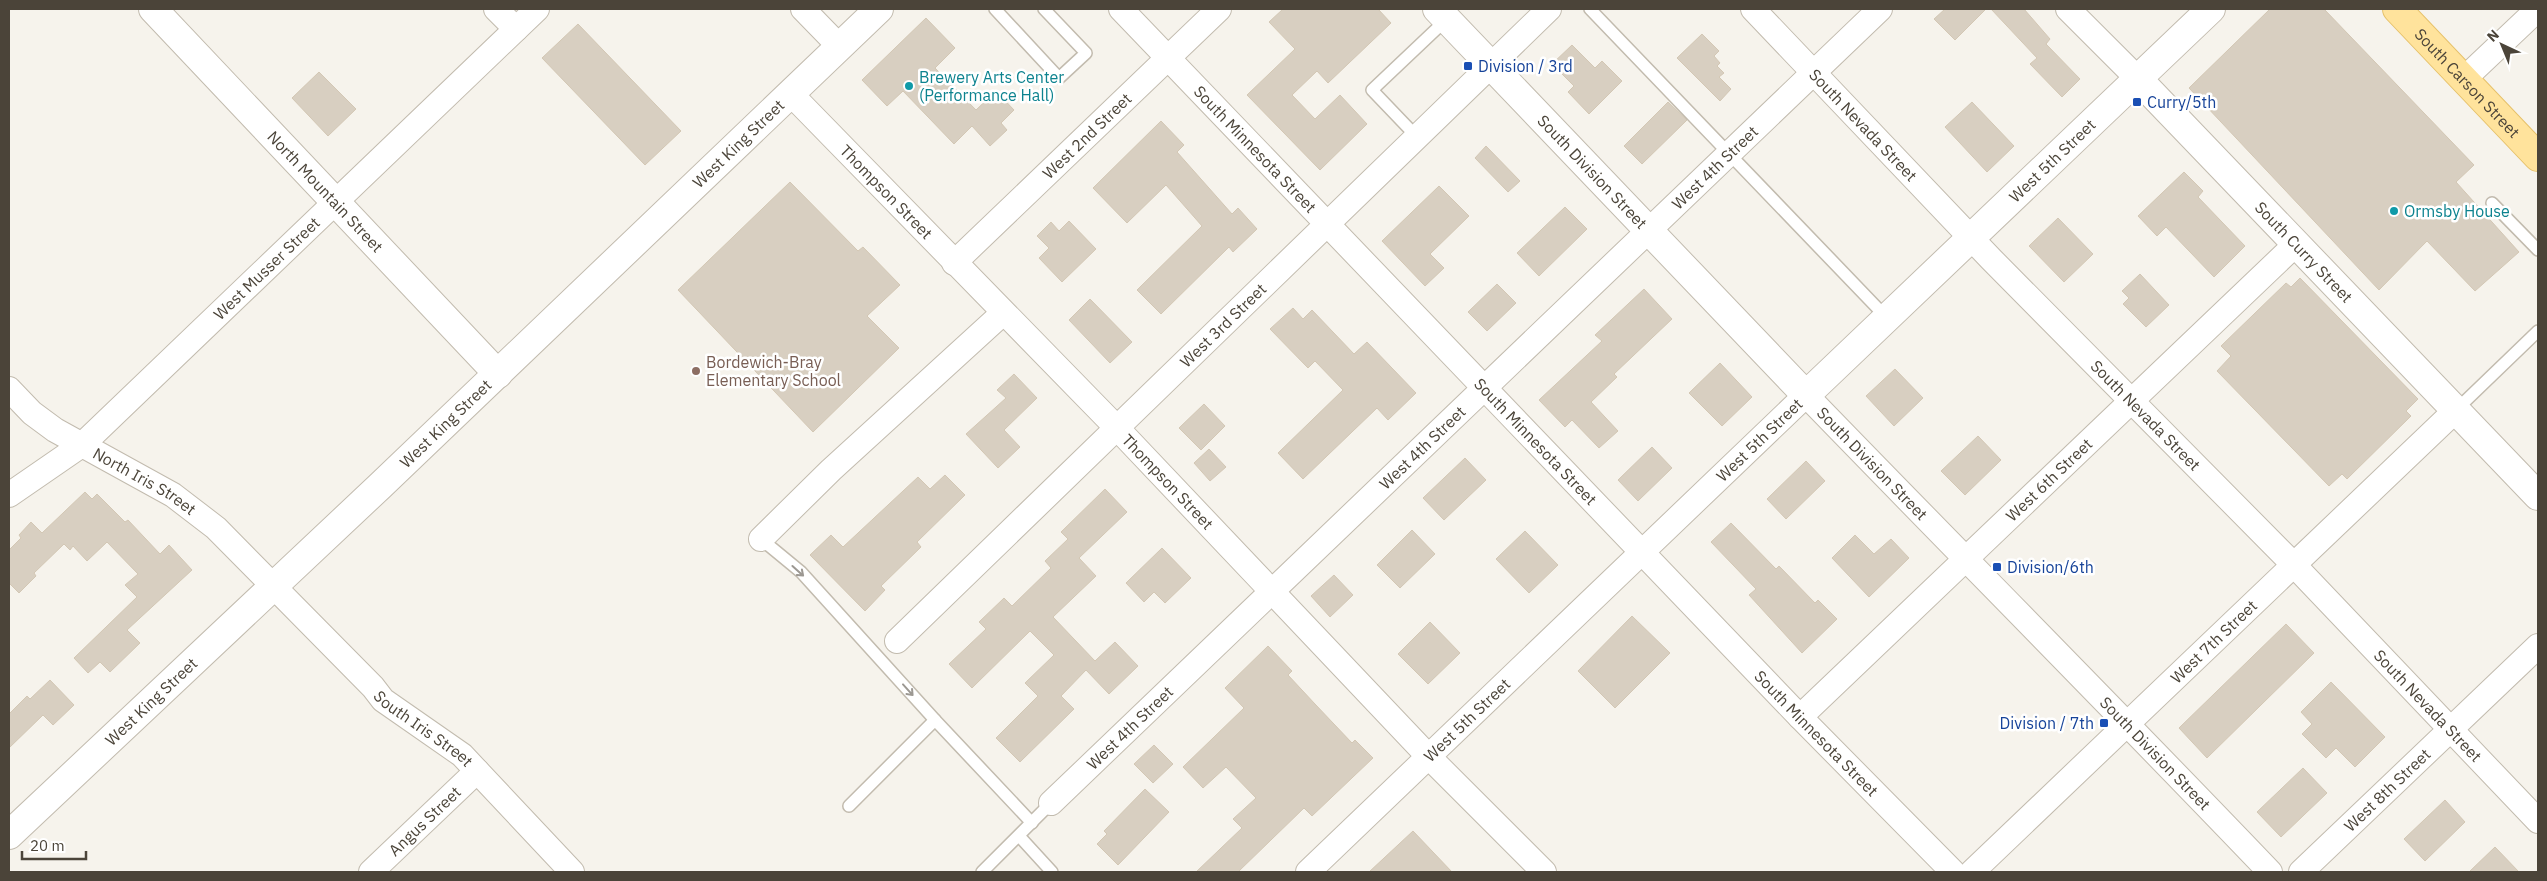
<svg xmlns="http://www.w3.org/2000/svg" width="2547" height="881" font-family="'IBM Plex Sans',sans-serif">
<rect width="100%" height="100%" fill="#f6f3ec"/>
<!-- building -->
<g fill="#d8cfc1" stroke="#d3c7b4">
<polygon points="1283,9 1378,9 1391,23 1328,83 1317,71 1292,95 1315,119 1340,95 1367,124 1320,170 1247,95 1295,49 1269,22"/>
<polygon points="1945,9 1986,9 1955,40 1934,19"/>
<polygon points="1991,9 2024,9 2050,39 2046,44 2080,79 2062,97 2030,64 2037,58"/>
<polygon points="2270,9 2324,9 2474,165 2456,182 2519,252 2475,291 2427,241 2379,290 2189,88"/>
<polygon points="926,18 955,48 935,68 976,110 996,91 1014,110 1001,123 1007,130 990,146 972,126 954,144 903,91 887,106 862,80"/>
<polygon points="578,24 681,131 645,165 542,58"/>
<polygon points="1702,34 1719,51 1714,56 1720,63 1717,66 1724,73 1719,77 1731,89 1720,101 1677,58"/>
<polygon points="1572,45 1595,68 1602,61 1622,81 1589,114 1568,92 1574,86 1552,64"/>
<polygon points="319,72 356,109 328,136 292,98"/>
<polygon points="1668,102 1687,120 1642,164 1624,146"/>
<polygon points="1972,102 2014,146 1987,172 1945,127"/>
<polygon points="1161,121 1184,145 1177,152 1232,214 1238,208 1257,229 1233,252 1229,247 1161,314 1137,290 1202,226 1166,185 1127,223 1093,188"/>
<polygon points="1486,146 1520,181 1508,192 1475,158"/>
<polygon points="2184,172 2203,191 2198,197 2245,246 2214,277 2166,227 2157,236 2138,216"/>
<polygon points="790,182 858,251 863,247 900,285 867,316 899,348 813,432 678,290"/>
<polygon points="1439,186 1469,216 1430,254 1444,268 1425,286 1382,241"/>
<polygon points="1565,207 1587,229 1539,276 1517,253"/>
<polygon points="2058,218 2093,254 2064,282 2029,246"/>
<polygon points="1069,221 1096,249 1062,282 1039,258 1049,248 1037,236 1051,222 1059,231"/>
<polygon points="2140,274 2169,305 2146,327 2123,304 2129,298 2122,291"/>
<polygon points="2300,278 2418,399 2406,411 2411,416 2347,479 2342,474 2329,486 2217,371 2231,356 2221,346 2286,283 2291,287"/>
<polygon points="1497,284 1516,303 1487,331 1468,312"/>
<polygon points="1644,289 1672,319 1614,374 1617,377 1591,402 1618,431 1599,448 1572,420 1565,427 1539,400 1602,341 1595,335"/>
<polygon points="1090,299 1132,342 1110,363 1069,320"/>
<polygon points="1293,308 1303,319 1312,310 1354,354 1367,342 1416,393 1388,420 1377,408 1303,479 1278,453 1343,390 1315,361 1308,368 1270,329"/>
<polygon points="1720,363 1752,397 1722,426 1689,393"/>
<polygon points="1895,369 1923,398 1894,426 1866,396"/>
<polygon points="1014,374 1037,398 1004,430 1020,447 998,468 966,434 1006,398 997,390"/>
<polygon points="1204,404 1225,426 1201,450 1179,428"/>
<polygon points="1978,436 2001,460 1965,495 1941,471"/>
<polygon points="1652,447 1672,468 1638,501 1618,480"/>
<polygon points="1209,449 1226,467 1210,481 1194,463"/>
<polygon points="1465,458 1486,480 1444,520 1423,498"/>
<polygon points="1806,461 1825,481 1786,519 1767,499"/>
<polygon points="945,475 965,495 917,542 921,547 881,586 885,590 865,611 810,555 831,535 843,547 918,477 930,489"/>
<polygon points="1105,489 1127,512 1079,558 1096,576 1053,617 1095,661 1115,642 1138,666 1109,694 1086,670 1061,696 1074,709 1020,762 996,738 1038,696 1025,683 1054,655 1030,631 972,688 949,664 986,629 979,622 1004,598 1012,606 1051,568 1045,561 1068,539 1061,532"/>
<polygon points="85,492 92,499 97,494 125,522 128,520 160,554 169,545 192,570 127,630 140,643 110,672 100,662 88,673 74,658 137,597 125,585 138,574 107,542 87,561 73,546 70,550 64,544 34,573 36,576 19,593 9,583 9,550 21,538 19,535 31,522 42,533"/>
<polygon points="1731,523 1776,569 1779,566 1815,603 1818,600 1837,619 1802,653 1749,595 1756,589 1711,542"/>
<polygon points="1412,530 1435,554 1400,588 1377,565"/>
<polygon points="1525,531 1558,565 1529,593 1496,559"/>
<polygon points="1855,535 1874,554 1891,539 1909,558 1869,597 1832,558"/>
<polygon points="1162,548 1191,578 1165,603 1154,592 1144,602 1126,583"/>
<polygon points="1334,575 1353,595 1330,617 1311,596"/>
<polygon points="1632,616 1670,653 1615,708 1578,671"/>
<polygon points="1430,622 1460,653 1428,684 1398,654"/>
<polygon points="2286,624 2314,653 2207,758 2179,728"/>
<polygon points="1268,646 1292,671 1288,675 1315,704 1352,743 1355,740 1373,758 1312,816 1304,808 1238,872 1196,872 1242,828 1233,819 1256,798 1226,767 1203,788 1183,767 1244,708 1225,688"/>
<polygon points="50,680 74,705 53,725 43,715 9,748 9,714 27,696 30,699"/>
<polygon points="2331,682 2385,737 2355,767 2336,748 2326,758 2302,734 2312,724 2301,712"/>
<polygon points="1154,745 1173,764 1153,783 1134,764"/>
<polygon points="2303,768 2327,793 2281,837 2257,812"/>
<polygon points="1145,789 1169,812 1118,865 1097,844 1107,834 1104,831"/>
<polygon points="2445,800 2465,822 2425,861 2404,839"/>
<polygon points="1413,831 1452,872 1369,872"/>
<polygon points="2495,847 2519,872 2469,872"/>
</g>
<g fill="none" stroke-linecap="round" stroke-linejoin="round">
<defs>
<g id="service">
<polyline points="995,9 1059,78 1086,53 1044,9"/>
<polyline points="1590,9 1886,317"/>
<polyline points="1417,137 1372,90 1447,19"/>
<polyline points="2492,203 2538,250"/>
<polyline points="2456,410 2538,331"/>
<polyline points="761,539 801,572 935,720"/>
<polyline points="849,806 935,720 1032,823"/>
<polyline points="1019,836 1052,872"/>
<polyline points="982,872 1051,803"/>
</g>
<g id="minor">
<polyline points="496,9 516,29"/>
<polyline points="803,9 839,46"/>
<path id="s1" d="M1121,9l679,708 153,155"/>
<path id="s2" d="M1753,9l238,250 302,305 245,257"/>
<polyline points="2068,9 2137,78"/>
<polyline points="2464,79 2538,9"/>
<path id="s3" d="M790,93l327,335 311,328 116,116"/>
<path id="s4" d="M954,263l265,-254"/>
<path id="s5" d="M9,389l23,24 23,17 118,65 43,33 157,159 10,13 79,55 110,117"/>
<path id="s6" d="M9,495l74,-51 454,-435"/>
<polyline points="761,539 831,470 1003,313"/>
<path id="s7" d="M897,641l652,-632"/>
<path id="s8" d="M1800,717l497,-474"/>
<path id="s9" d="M1051,803l829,-794"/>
<path id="s10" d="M371,872l106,-101"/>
<path id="s11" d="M1308,872l498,-477c154,159 311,317 464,477"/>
<path id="s12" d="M1972,872l484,-462"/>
<path id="s13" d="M2301,872l237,-226"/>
</g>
<g id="tertiary">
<path id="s14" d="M153,9l345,365"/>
<path id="s15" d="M1437,9l369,386 405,-386"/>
<path id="s16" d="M2137,78l401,418"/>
<path id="s17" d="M9,835l371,-349 499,-477"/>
</g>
<g id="primary">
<path id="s18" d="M2397,9l141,148"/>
</g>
</defs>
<!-- service casing -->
<use href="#service" stroke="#c2bbae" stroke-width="14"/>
<!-- minor casing -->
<use href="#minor" stroke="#c2bbae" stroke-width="26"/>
<!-- tertiary casing -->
<use href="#tertiary" stroke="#c2bbae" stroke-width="30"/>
<!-- primary casing -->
<use href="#primary" stroke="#e6c16a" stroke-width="30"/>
<!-- service -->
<use href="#service" stroke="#fff" stroke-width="11"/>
<!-- minor -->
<use href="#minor" stroke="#fff" stroke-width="24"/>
<!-- tertiary -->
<use href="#tertiary" stroke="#fff" stroke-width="28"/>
<!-- primary -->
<use href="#primary" stroke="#ffe39c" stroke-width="28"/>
</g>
<!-- one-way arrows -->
<defs><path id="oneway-shaft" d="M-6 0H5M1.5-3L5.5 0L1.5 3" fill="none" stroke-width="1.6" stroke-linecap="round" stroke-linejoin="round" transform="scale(1.25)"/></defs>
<g stroke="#9c9892">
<use href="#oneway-shaft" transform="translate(798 571) rotate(42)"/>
<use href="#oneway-shaft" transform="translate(908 690) rotate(48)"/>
</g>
<!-- markers -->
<g fill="#1a4fb4" stroke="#fff" stroke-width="2">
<rect x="1463" y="61" width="10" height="10" rx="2.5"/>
<rect x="2132" y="97" width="10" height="10" rx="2.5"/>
<rect x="1992" y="562" width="10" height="10" rx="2.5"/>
<rect x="2099" y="718" width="10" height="10" rx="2.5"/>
</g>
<g fill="#0f9aa8" stroke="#fff" stroke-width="2">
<circle cx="909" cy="86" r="5"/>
<circle cx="2394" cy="211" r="5"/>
</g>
<circle fill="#8d6e63" stroke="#fff" stroke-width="2" cx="696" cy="371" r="5"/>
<g text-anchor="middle" stroke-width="5" stroke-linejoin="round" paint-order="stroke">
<!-- transit labels -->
<g font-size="16" fill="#164399" stroke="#fff" text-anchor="start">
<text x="1478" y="72">Division / 3rd</text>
<text x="2147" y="108">Curry/5th</text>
<text x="2007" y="573">Division/6th</text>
<text x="2094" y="729" text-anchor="end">Division / 7th</text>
</g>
<!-- culture labels -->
<g font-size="16" fill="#0d838f" stroke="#fff" text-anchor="start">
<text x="919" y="83">Brewery Arts Center<tspan x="919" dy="18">(Performance Hall)</tspan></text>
<text x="2404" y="217">Ormsby House</text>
</g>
<!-- street labels -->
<g font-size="16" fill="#4b4439" stroke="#fff">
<text dy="6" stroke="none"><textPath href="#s18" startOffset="102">South Carson Street</textPath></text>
<text dy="6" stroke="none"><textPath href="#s2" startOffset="160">South Nevada Street</textPath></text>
<text dy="6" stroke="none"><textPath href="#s4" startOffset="184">West 2nd Street</textPath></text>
<text dy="6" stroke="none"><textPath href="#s17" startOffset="1005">West King Street</textPath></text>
<text dy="6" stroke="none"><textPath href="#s1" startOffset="194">South Minnesota Street</textPath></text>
<text dy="6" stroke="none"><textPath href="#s15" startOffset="874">West 5th Street</textPath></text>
<text dy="6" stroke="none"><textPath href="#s9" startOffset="919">West 4th Street</textPath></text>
<text dy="6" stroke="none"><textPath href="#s15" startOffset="225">South Division Street</textPath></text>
<text dy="6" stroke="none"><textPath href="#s14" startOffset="251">North Mountain Street</textPath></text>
<text dy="6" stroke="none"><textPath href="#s3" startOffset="138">Thompson Street</textPath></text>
<text dy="6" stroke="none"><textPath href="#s16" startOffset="241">South Curry Street</textPath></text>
<text dy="6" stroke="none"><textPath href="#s6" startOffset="344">West Musser Street</textPath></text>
<text dy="6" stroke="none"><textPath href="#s7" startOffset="454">West 3rd Street</textPath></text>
<text dy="6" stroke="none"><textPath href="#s2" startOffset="565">South Nevada Street</textPath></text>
<text dy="6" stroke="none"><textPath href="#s17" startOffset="600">West King Street</textPath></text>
<text dy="6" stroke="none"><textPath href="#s11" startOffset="625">West 5th Street</textPath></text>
<text dy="6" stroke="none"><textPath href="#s1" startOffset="599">South Minnesota Street</textPath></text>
<text dy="6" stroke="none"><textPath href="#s9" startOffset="514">West 4th Street</textPath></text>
<text dy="6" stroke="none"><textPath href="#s11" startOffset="785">South Division Street</textPath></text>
<text dy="6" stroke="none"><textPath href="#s8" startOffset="344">West 6th Street</textPath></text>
<text dy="6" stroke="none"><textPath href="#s5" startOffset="165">North Iris Street</textPath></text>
<text dy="6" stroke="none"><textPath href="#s3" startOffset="542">Thompson Street</textPath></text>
<text dy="6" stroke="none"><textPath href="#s12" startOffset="334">West 7th Street</textPath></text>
<text dy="6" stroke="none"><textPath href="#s17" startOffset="195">West King Street</textPath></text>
<text dy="6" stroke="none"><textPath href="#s2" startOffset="970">South Nevada Street</textPath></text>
<text dy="6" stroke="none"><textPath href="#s11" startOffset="220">West 5th Street</textPath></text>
<text dy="6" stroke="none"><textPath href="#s5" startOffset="540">South Iris Street</textPath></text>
<text dy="6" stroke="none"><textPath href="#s9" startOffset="109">West 4th Street</textPath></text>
<text dy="6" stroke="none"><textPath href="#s1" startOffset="1004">South Minnesota Street</textPath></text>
<text dy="6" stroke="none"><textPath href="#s11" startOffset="1190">South Division Street</textPath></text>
<text dy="6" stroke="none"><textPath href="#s13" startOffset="119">West 8th Street</textPath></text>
<text dy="6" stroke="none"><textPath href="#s10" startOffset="74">Angus Street</textPath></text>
</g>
<!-- education labels -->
<g font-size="16" fill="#785e54" stroke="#fff" text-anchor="start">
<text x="706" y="368">Bordewich-Bray<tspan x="706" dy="18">Elementary School</tspan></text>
</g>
</g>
<!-- border -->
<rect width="2547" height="881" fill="none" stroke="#4b4439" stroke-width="20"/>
<!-- north arrow -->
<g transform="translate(2502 45) rotate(316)" stroke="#ffffff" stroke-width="4" paint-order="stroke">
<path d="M0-4L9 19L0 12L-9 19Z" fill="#4b4439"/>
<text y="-8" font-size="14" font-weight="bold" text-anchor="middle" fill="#4b4439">N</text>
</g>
<!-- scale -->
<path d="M22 851v8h64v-8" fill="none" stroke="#4b4439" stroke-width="2.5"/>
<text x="30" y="851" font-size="15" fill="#4b4439" stroke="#ffffff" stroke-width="4" paint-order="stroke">20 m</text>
</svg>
